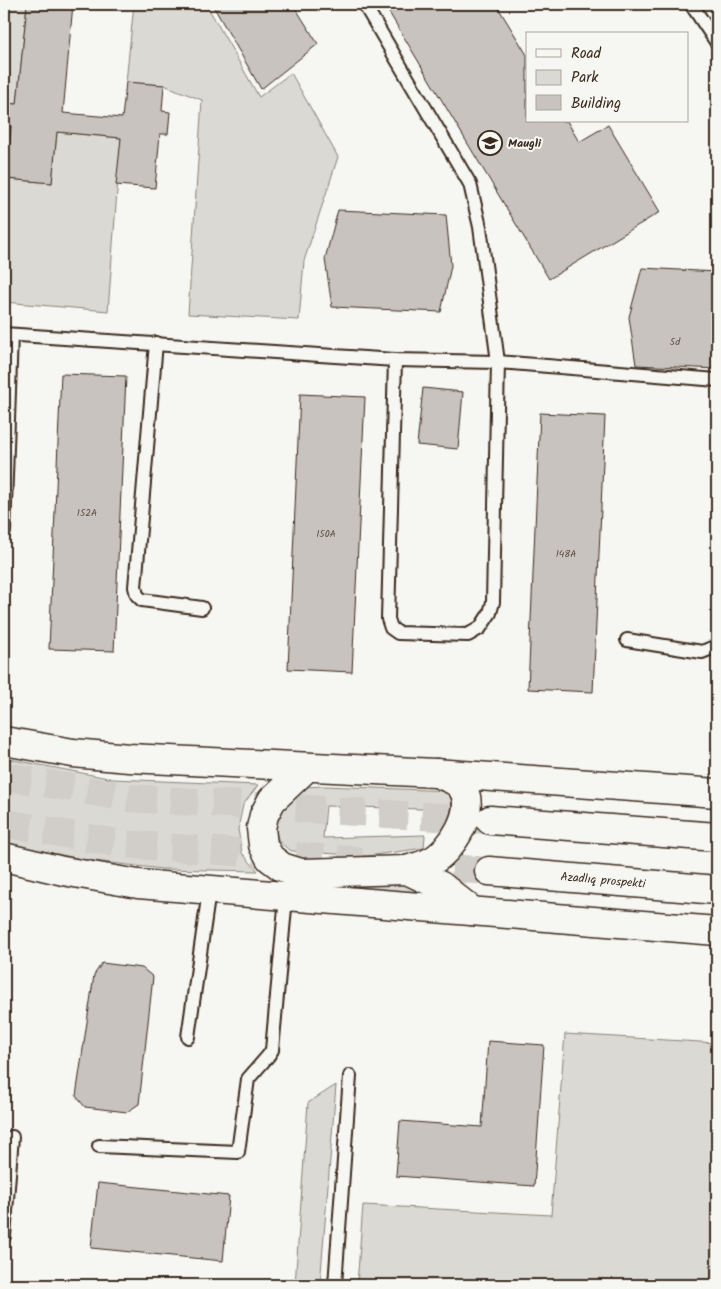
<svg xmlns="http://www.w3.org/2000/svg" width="721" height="1289" font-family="Kalam,sans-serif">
<rect width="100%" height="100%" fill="#f6f6f2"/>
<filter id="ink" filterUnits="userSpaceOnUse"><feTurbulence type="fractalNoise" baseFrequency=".02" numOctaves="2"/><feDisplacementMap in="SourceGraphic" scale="10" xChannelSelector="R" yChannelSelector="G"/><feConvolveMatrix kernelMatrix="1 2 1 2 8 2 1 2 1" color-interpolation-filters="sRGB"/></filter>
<g filter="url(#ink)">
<!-- green -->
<g fill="#dad9d3" stroke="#8a8278">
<polygon points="4,4 27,4 17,104 4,103"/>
<polygon points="134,4 206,4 259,97 291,73 338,157 304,261 299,320 188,314 202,100 164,85 126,82"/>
<polygon points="4,126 11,126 7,179 52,183 57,132 121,138 108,311 4,302"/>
<polygon points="4,758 113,779 258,785 243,805 238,829 242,853 258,871 162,869 86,860 4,843"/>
<path d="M324,786l128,5v19l-126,-4 -3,32 102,-3 -1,13 -57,8 -75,-5c-19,-10 -16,-18 -15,-38l25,-26z"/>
<polygon points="385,877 409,882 423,896 325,886"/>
<polygon points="565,1034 717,1043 717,1285 357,1285 363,1205 551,1215"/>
<polygon points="336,1085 320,1285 295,1285 308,1103"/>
</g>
<!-- building -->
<g fill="#c8c3be" stroke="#3b2a1e">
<polygon points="27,4 73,4 63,113 122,118 126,82 164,85 162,111 170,112 168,134 160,134 155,188 116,185 121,138 57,132 52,183 7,179 11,126 4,126 4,103 17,104"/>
<polygon points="212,4 293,4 318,44 261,89"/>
<polygon points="384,4 496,4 527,55 527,121 567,121 579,142 608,125 660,212 549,279"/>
<polygon points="338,210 446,215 451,266 441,312 332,307 325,259"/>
<polygon points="642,268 717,272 717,369 636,365 629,317"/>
<polygon points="61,374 126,376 114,651 49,649"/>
<polygon points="423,388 463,392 458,449 417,445"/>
<polygon points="300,394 365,397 352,672 288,669"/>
<polygon points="540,413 605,416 593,692 528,689"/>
<polygon points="102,963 142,968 153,977 139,1104 127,1112 85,1107 76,1096 94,975"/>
<polygon points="488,1041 544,1045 534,1186 396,1176 400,1121 482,1127"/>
<polygon points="98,1183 229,1196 223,1261 91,1248"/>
</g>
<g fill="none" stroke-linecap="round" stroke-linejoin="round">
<!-- primary-tunnel -->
<g stroke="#d1cdc8" stroke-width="28" stroke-dasharray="28 14" stroke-linecap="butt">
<polyline points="4,776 129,798 486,820"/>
<polyline points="4,823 122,844 362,861"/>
<polyline points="410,865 489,871"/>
</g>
<defs>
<g id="service">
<polyline points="364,4 470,184 480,227 498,362 493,602 490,613 480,628 468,635 398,633 391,628 388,619 395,360"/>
<polyline points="691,4 717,43"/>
<polyline points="4,334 395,360 498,362 717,380"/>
<polyline points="156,343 135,587 137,595 142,600 202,608"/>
<polyline points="4,532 11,335"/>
<polyline points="627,640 702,652 717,646"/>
<polyline points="188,1037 209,891"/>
<polyline points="99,1146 238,1152 248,1079 268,1056 272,1050 286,897"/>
<polyline points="4,1236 12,1137"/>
<polyline points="335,1285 350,1076"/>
</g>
<g id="secondary">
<polyline points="4,741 73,753 129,758 435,773 717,793"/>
<polyline points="307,767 272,800 264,815 261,828 263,845 270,858 282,867 301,873 407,870 441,886 472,911"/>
<polyline points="4,857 63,871 138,884 717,931"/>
<path d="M407,870c7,-3 16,-4 23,-8 21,-10 49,-53 31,-76 -6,-7 -16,-9 -24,-13"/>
</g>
<g id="primary">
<polyline points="490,820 717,837"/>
<polyline points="489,871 717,890"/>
</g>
</defs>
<!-- service casing -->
<use href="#service" stroke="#3b2a1e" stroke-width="16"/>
<!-- secondary casing -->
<use href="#secondary" stroke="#3b2a1e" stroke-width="31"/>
<!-- primary casing -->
<use href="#primary" stroke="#3b2a1e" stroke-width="31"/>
<!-- service -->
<use href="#service" stroke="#f6f6f2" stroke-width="12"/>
<!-- secondary -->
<use href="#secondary" stroke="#f6f6f2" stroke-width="28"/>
<!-- primary -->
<use href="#primary" stroke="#f6f6f2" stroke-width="28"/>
</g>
</g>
<!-- icons -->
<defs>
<symbol id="school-ring" viewBox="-11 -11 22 22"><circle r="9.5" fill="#f6f6f2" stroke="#3b2a1e" stroke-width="1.5"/><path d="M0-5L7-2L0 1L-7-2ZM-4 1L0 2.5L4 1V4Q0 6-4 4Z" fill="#3b2a1e"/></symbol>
</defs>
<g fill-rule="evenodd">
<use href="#school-ring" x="476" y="129" width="28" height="28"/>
</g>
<g text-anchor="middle" stroke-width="4" stroke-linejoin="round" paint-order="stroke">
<!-- number labels -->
<g font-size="10" fill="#5e5046">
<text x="675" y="345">5d</text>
<text x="87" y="516">152A</text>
<text x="326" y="537">150A</text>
<text x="566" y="557">148A</text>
</g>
<!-- poi labels -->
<g font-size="12" font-weight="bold" fill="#3b2a1e" stroke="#f6f6f2" text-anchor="start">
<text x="508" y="147">Maugli</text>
</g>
<!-- street labels -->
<g font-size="12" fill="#3b2a1e" stroke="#f6f6f2">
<text transform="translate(603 880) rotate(5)" y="4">Azadlıq prospekti</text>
</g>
</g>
<!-- margin -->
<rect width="721" height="1289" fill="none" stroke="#f6f6f2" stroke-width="20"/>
<rect x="10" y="10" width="701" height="1269" fill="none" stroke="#3b2a1e" stroke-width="2" filter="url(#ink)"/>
<!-- legend -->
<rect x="526" y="32" width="162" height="90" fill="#f6f6f2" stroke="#aba49d"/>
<rect x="536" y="49" width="25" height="8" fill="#f6f6f2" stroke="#aba49d"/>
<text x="571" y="58" font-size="15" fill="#3b2a1e">Road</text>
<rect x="536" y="70" width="25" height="15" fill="#dad9d3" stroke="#aba49d"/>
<text x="571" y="82" font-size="15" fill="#3b2a1e">Park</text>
<rect x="536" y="95" width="25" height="15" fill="#c8c3be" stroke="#aba49d"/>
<text x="571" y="108" font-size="15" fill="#3b2a1e">Building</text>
</svg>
